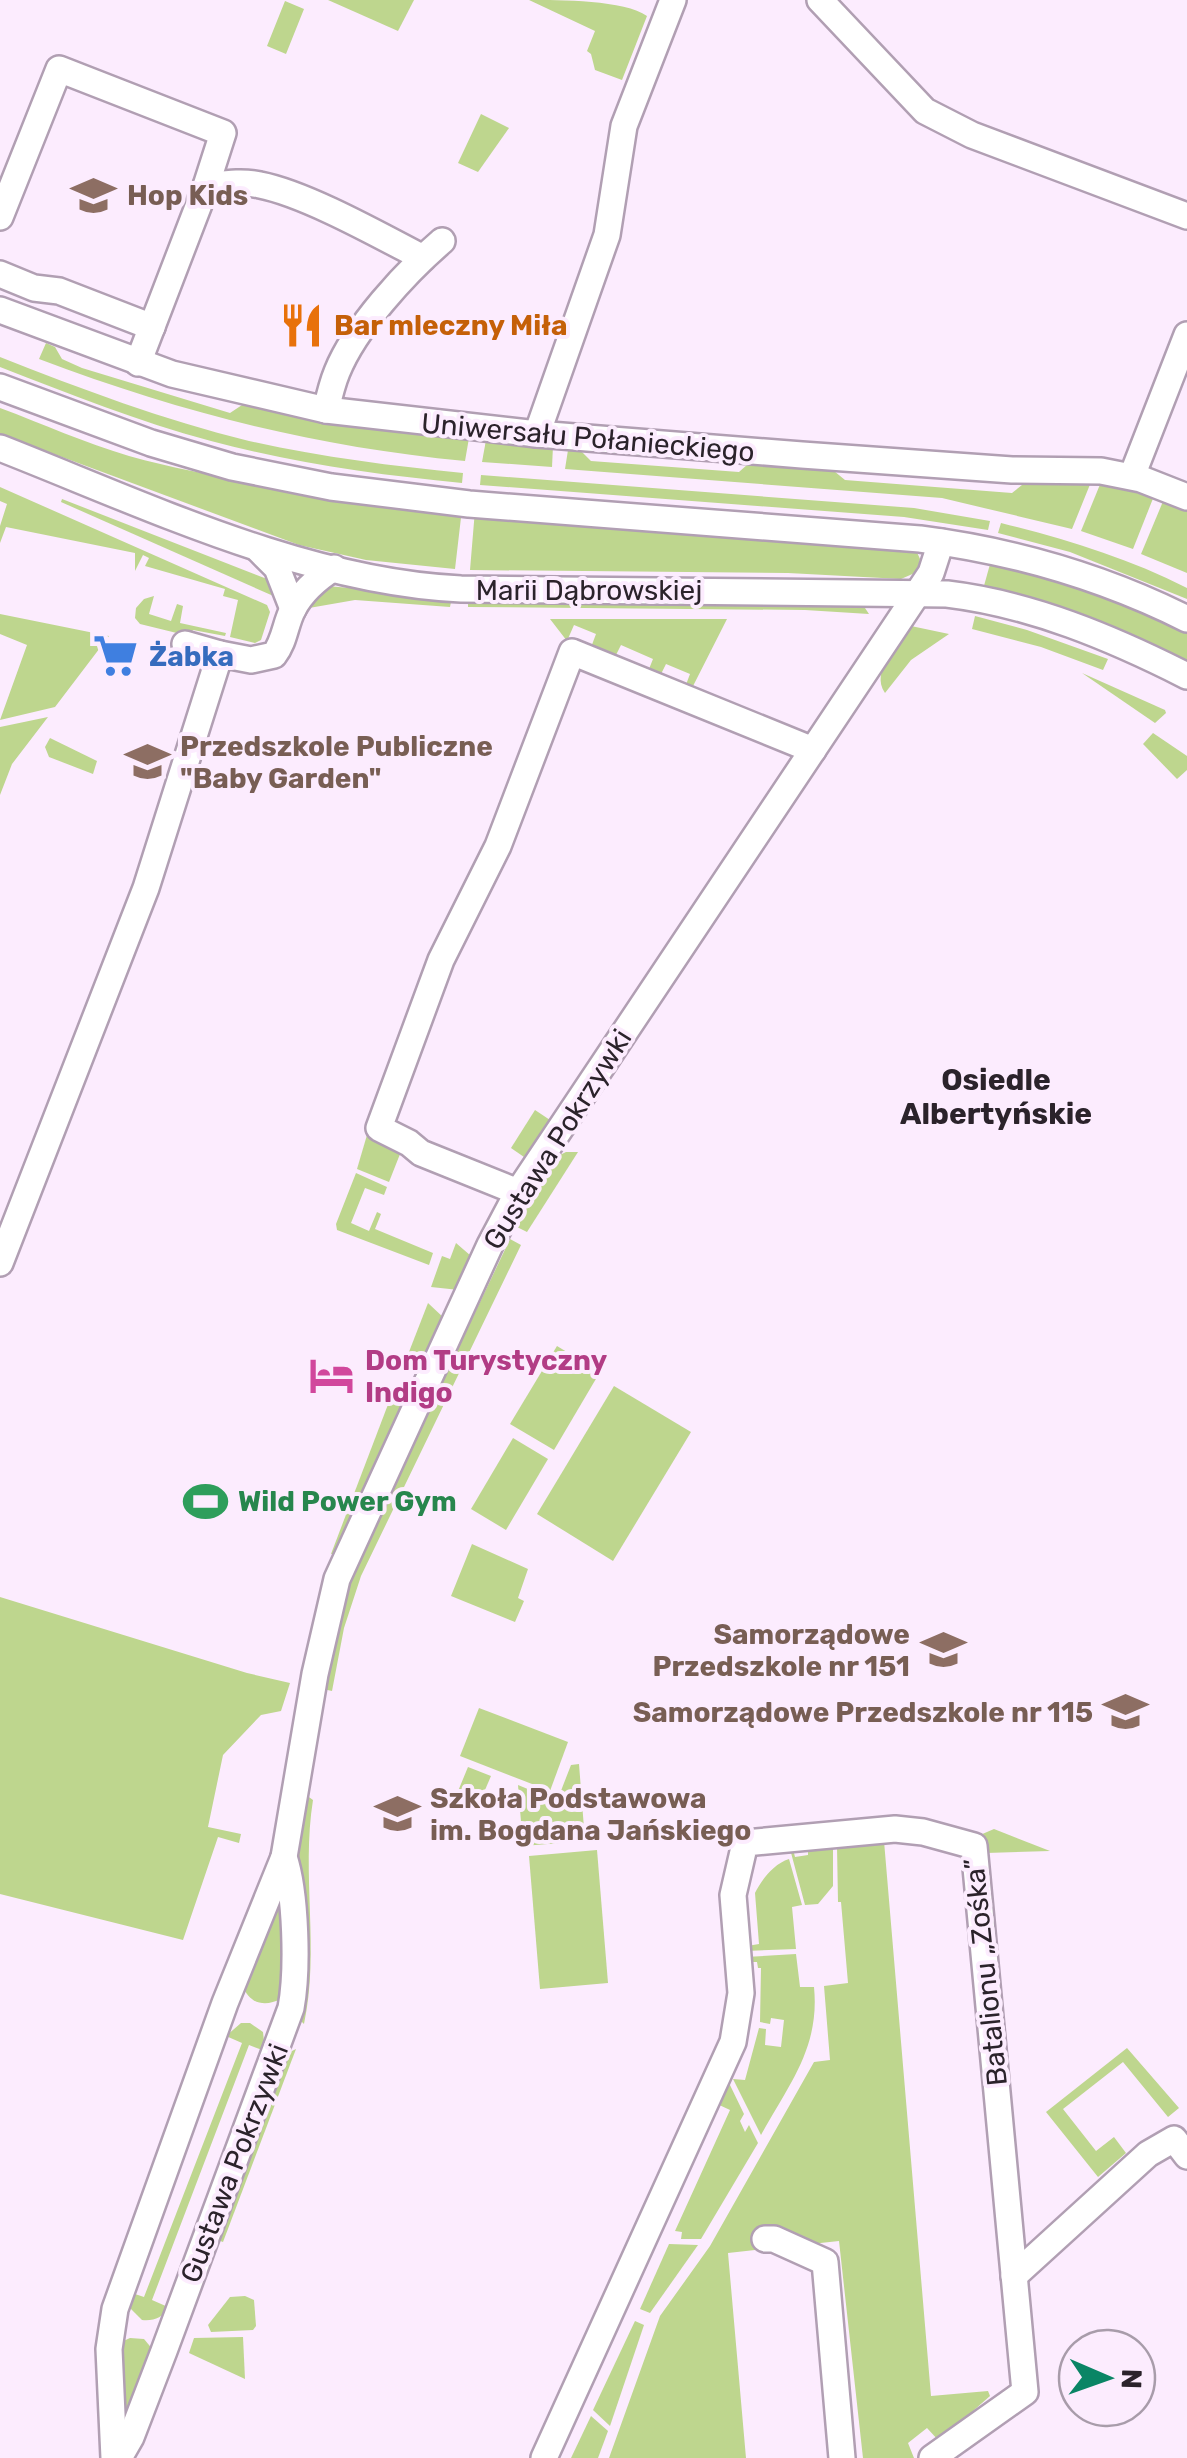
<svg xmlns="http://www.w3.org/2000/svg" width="1187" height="2458" font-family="Rubik,sans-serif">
<rect width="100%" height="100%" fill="#fcecfe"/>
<!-- green -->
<g fill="#bed68e">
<polygon points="328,0 414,0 398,31"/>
<path d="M529,0c31,0 96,0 118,16l-25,64 -27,-10 -4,-16 -4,-3 8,-20z"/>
<polygon points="285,1 304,9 286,54 267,46"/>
<polygon points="481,114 509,128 478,172 458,163"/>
<path d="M46,343l9,4 7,12 20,9 148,45 15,-10 113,24 111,11 -4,23c-152,-15 -283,-48 -426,-102z"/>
<path d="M0,357c81,32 164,63 249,84 71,16 142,25 214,32l-1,10c-85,-8 -169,-20 -251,-42 -72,-19 -141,-47 -211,-74z"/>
<path d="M0,408c43,16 85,35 129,48 108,30 223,38 333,53l-7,60 -89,-9 -67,-15 -299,-111z"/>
<polygon points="486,440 553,446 552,467 482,462"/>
<polygon points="568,450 581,451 591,461 739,472 748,464 834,471 845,480 1012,493 1027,481 1091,482 1072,529 942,498 565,469"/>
<polygon points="481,475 914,508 990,521 988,530 904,517 480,485"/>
<polygon points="1101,482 1154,496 1133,549 1081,531"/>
<polygon points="0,487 267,605 270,612 261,640 255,643 230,637 238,600 223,596 225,589 145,566 149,558 143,555 135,571 135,553 6,527 0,543 0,526 7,504 0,501"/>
<polygon points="62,499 267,579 278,598 61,502"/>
<polygon points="1164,499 1187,510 1187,573 1141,554"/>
<polygon points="475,510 916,550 920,559 917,572 901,579 788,573 470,570"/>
<path d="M1001,523c64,16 127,35 186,65v11l-117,-47 -72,-19z"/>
<polygon points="992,557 1042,570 1187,627 1187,668 982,593"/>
<polygon points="327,586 452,597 450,607 355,600 309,608 315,596"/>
<polygon points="154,596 149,614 171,621 177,604 183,606 180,623 226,633 225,636 193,630 189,636 140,624 135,618 136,608 144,599"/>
<polygon points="468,597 863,605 869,614 805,610 468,607"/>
<polygon points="0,614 109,636 55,707 0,720 27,645 0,634"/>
<polygon points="975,616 1027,630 1108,659 1103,670 1041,647 972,629"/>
<polygon points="550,619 727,619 690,692 684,690 690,674 666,664 661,674 649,669 653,659 621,645 613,661 590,650 596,634 574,625 567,641"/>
<path d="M911,626l38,8 -38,26 -26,33c-15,-22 13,-48 26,-67z"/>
<polygon points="1082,673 1165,710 1166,713 1155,723"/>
<polygon points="48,717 12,764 0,795 0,727"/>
<polygon points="1153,733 1187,756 1187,770 1177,779 1143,744"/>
<polygon points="50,738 97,761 93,774 49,757 45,747"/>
<polygon points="535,1110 550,1120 524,1157 511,1148"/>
<polygon points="367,1135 402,1149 389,1182 357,1169"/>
<polygon points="566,1152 578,1152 527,1232 515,1226 554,1158"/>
<polygon points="356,1173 387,1187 384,1195 365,1188 351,1223 369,1231 377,1212 381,1214 375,1229 433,1253 429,1265 337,1230 336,1224"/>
<polygon points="510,1239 521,1245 361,1576 344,1628 332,1691 323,1689 340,1612 357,1561"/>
<polygon points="456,1243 471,1256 459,1290 431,1287 442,1256 450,1259"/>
<polygon points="428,1303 445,1319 422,1368 407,1357"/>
<polygon points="557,1346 600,1372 554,1450 510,1424"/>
<polygon points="614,1386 691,1432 613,1561 537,1514"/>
<polygon points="392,1394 406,1399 334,1554 331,1554"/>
<polygon points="513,1438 548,1459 506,1530 471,1509"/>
<polygon points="472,1544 528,1569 518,1598 524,1601 515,1622 451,1596"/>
<polygon points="0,1597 247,1673 290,1683 281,1711 261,1715 223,1755 208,1827 241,1834 239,1843 218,1837 183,1940 0,1894"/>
<polygon points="479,1708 568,1742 550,1791 460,1756"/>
<polygon points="579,1764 585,1841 523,1846 518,1785 557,1801 571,1765"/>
<polygon points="468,1767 491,1776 479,1804 456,1796"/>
<path d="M306,1795l7,5c-12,74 7,151 -9,224l-6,-6 -1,-149z"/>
<polygon points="994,1829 1050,1851 986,1853 973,1838"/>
<polygon points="884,1841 931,2396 988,2391 990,2396 939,2441 927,2428 908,2443 914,2458 863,2458 839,2241 728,2253 746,2458 609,2458 660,2316 710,2246 814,2062 830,2060 824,1986 848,1983 841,1902 838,1902 837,1846"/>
<polygon points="833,1845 833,1886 818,1904 805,1905 790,1849 793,1849 795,1857 808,1855 808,1847"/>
<polygon points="597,1850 608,1983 540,1989 529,1856"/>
<path d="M789,1859l13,46 -10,2 4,42 -51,2 2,-5 12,-2 -4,-51c6,-12 18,-29 34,-34z"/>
<path d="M279,1879l9,107 -7,13c-16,8 -32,5 -38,-13z"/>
<path d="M796,1954l4,33h14c6,61 -25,97 -53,148l-28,-56 12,1 14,-52 7,1 -1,16 16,2 3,-27 -13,-2 -1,6 -10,-2 1,-54h-3l-1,-6h-9l-3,-5z"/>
<path d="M241,2023h9l13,9 2,19 -16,-6 -97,255 16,7c-5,11 -14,14 -26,13l-13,-13v-15l15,5 98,-254 -16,-7z"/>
<polygon points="1127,2048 1179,2108 1168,2117 1123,2062 1063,2109 1096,2151 1114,2137 1126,2153 1098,2177 1046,2112"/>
<polygon points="296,2049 223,2242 215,2239 286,2054"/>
<polygon points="729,2083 744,2114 740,2121 745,2132 749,2125 758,2143 701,2239 681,2239 682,2232 675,2231 730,2110 715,2103"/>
<polygon points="669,2244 698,2245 650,2313 640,2309"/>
<polygon points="245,2296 254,2300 256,2326 253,2330 211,2332 208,2325 230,2297"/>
<polygon points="635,2321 644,2325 610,2426 593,2410"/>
<polygon points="243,2337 245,2379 189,2353 194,2338"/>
<polygon points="130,2338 144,2339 154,2351 124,2436 119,2343"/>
<polygon points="591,2416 608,2431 598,2458 571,2458"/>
</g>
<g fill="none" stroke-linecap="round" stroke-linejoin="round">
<defs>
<g id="minor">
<polyline points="820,0 925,111 972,135 1187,216"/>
<path d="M206,186c18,-2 36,-5 54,-1 46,9 119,50 163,73"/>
<polyline points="0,217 59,69 223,133 206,186 138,363"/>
<polyline points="0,274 34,288 59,291 152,327"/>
<polyline points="0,310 172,374 326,410 537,434 802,455 1012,470 1101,471 1141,479 1187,497"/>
<path d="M0,387l151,56 81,24 99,20 138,17 451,35c93,12 183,38 267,80"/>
<path d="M326,410c3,-13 6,-26 11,-38 18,-45 69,-100 105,-131"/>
<polyline points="537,434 607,235 624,126 673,0"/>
<path d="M0,448c143,56 305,134 461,141l486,5c84,10 165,44 240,82"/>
<polyline points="1132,476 1187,335"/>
<polyline points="259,550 277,568 293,609"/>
<polyline points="185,644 220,654"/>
<polyline points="518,1192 421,1153 409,1143 379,1128 441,960 498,846 572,652 813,750"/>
<path d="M0,1263l146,-375 74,-234 31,6 23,-5c11,-14 11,-31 19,-46 9,-17 25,-31 41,-41"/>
<polyline points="765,2239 774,2239 825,2262 842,2458"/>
<polyline points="1014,2276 1148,2154 1174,2139 1187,2156"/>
<polyline points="114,2458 109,2349 115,2309 225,2003 284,1857 315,1674 337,1579 490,1245 518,1192 931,573 941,542"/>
<path d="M119,2458l12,-21 33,-86 127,-343c7,-38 5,-115 -7,-151"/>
<polyline points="544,2458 733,2042 741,1993 733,1895 745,1843 895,1829 923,1832 974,1846 1025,2392 932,2458"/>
</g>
</defs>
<!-- minor casing -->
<use href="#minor" stroke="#b19fb3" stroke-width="30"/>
<!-- minor -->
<use href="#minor" stroke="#fff" stroke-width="25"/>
</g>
<!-- icons -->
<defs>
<symbol id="school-bare" viewBox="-9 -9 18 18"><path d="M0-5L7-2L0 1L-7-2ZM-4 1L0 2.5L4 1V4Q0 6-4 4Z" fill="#8d6e63" stroke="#fcecfe" stroke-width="2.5" paint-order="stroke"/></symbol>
<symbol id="restaurant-bare" viewBox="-9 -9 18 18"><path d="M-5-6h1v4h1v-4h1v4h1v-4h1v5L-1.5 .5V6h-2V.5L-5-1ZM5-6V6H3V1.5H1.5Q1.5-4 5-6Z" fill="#e8710a" stroke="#fcecfe" stroke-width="2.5" paint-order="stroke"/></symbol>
<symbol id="supermarket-bare" viewBox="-9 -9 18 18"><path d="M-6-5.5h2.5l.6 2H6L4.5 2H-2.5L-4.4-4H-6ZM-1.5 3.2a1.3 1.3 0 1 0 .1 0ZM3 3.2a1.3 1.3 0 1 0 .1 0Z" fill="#3f7fe0" stroke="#fcecfe" stroke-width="2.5" paint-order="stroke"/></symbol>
<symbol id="hotel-bare" viewBox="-9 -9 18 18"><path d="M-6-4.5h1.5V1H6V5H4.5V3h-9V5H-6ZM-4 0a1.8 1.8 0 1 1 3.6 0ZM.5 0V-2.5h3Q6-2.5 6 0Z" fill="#d1479c" stroke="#fcecfe" stroke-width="2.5" paint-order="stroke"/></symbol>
<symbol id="stadium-bare" viewBox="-9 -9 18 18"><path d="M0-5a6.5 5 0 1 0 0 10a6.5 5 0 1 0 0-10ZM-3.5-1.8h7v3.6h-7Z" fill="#2e9e5b" stroke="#fcecfe" stroke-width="2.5" paint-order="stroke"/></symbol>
</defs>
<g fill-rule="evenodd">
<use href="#school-bare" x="62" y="164" width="63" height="63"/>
<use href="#restaurant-bare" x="270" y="294" width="63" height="63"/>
<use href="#supermarket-bare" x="84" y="624" width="63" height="63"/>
<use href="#school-bare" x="116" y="730" width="63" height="63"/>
<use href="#hotel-bare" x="300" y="1344" width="63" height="63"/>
<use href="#stadium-bare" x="174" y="1470" width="63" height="63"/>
<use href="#school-bare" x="912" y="1618" width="63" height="63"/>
<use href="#school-bare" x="1094" y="1680" width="63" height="63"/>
<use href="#school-bare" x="366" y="1782" width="63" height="63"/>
</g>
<g text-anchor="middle" stroke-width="8" stroke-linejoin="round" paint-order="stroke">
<!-- education labels -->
<g font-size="28" font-weight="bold" fill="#785e54" stroke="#fcecfe" text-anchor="start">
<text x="127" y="205">Hop Kids</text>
<text x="180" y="756">Przedszkole Publiczne<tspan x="180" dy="32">"Baby Garden"</tspan></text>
<text x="910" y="1644" text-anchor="end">Samorządowe<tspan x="910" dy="32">Przedszkole nr 151</tspan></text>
<text x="1093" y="1722" text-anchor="end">Samorządowe Przedszkole nr 115</text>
<text x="430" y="1808">Szkoła Podstawowa<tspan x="430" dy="32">im. Bogdana Jańskiego</tspan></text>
</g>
<!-- food labels -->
<g font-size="28" font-weight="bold" fill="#c56008" stroke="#fcecfe" text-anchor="start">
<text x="334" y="335">Bar mleczny Miła</text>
</g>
<!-- street labels -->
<g font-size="28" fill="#2b232b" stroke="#fcecfe">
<text transform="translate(588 437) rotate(5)" y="10">Uniwersału Połanieckiego</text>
<text x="589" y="600">Marii Dąbrowskiej</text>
<text transform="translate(557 1139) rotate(-58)" y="10">Gustawa Pokrzywki</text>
<text transform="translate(985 1972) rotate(-96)" y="10">Batalionu „Zośka”</text>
<text transform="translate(234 2163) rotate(-69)" y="10">Gustawa Pokrzywki</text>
</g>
<!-- shop labels -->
<g font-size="28" font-weight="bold" fill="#366cbe" stroke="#fcecfe" text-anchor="start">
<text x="149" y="666">Żabka</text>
</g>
<!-- hotel labels -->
<g font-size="28" font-weight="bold" fill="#b23c85" stroke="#fcecfe" text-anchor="start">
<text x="365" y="1370">Dom Turystyczny<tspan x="365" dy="32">Indigo</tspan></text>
</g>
<!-- leisure labels -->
<g font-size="28" font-weight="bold" fill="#27864d" stroke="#fcecfe" text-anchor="start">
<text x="238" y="1511">Wild Power Gym</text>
</g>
<!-- neighbourhood labels -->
<g font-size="30" font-weight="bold" fill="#2b232b" stroke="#fcecfe">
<text x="996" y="1090">Osiedle<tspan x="996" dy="34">Albertyńskie</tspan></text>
</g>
</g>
<!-- north arrow -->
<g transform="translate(1107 2378) rotate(92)"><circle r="48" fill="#fcecfe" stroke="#a89caa" stroke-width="2.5"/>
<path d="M0-8L18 38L0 25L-18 38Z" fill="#0a8565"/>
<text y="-15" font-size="28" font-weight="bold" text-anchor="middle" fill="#2b232b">N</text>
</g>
</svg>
